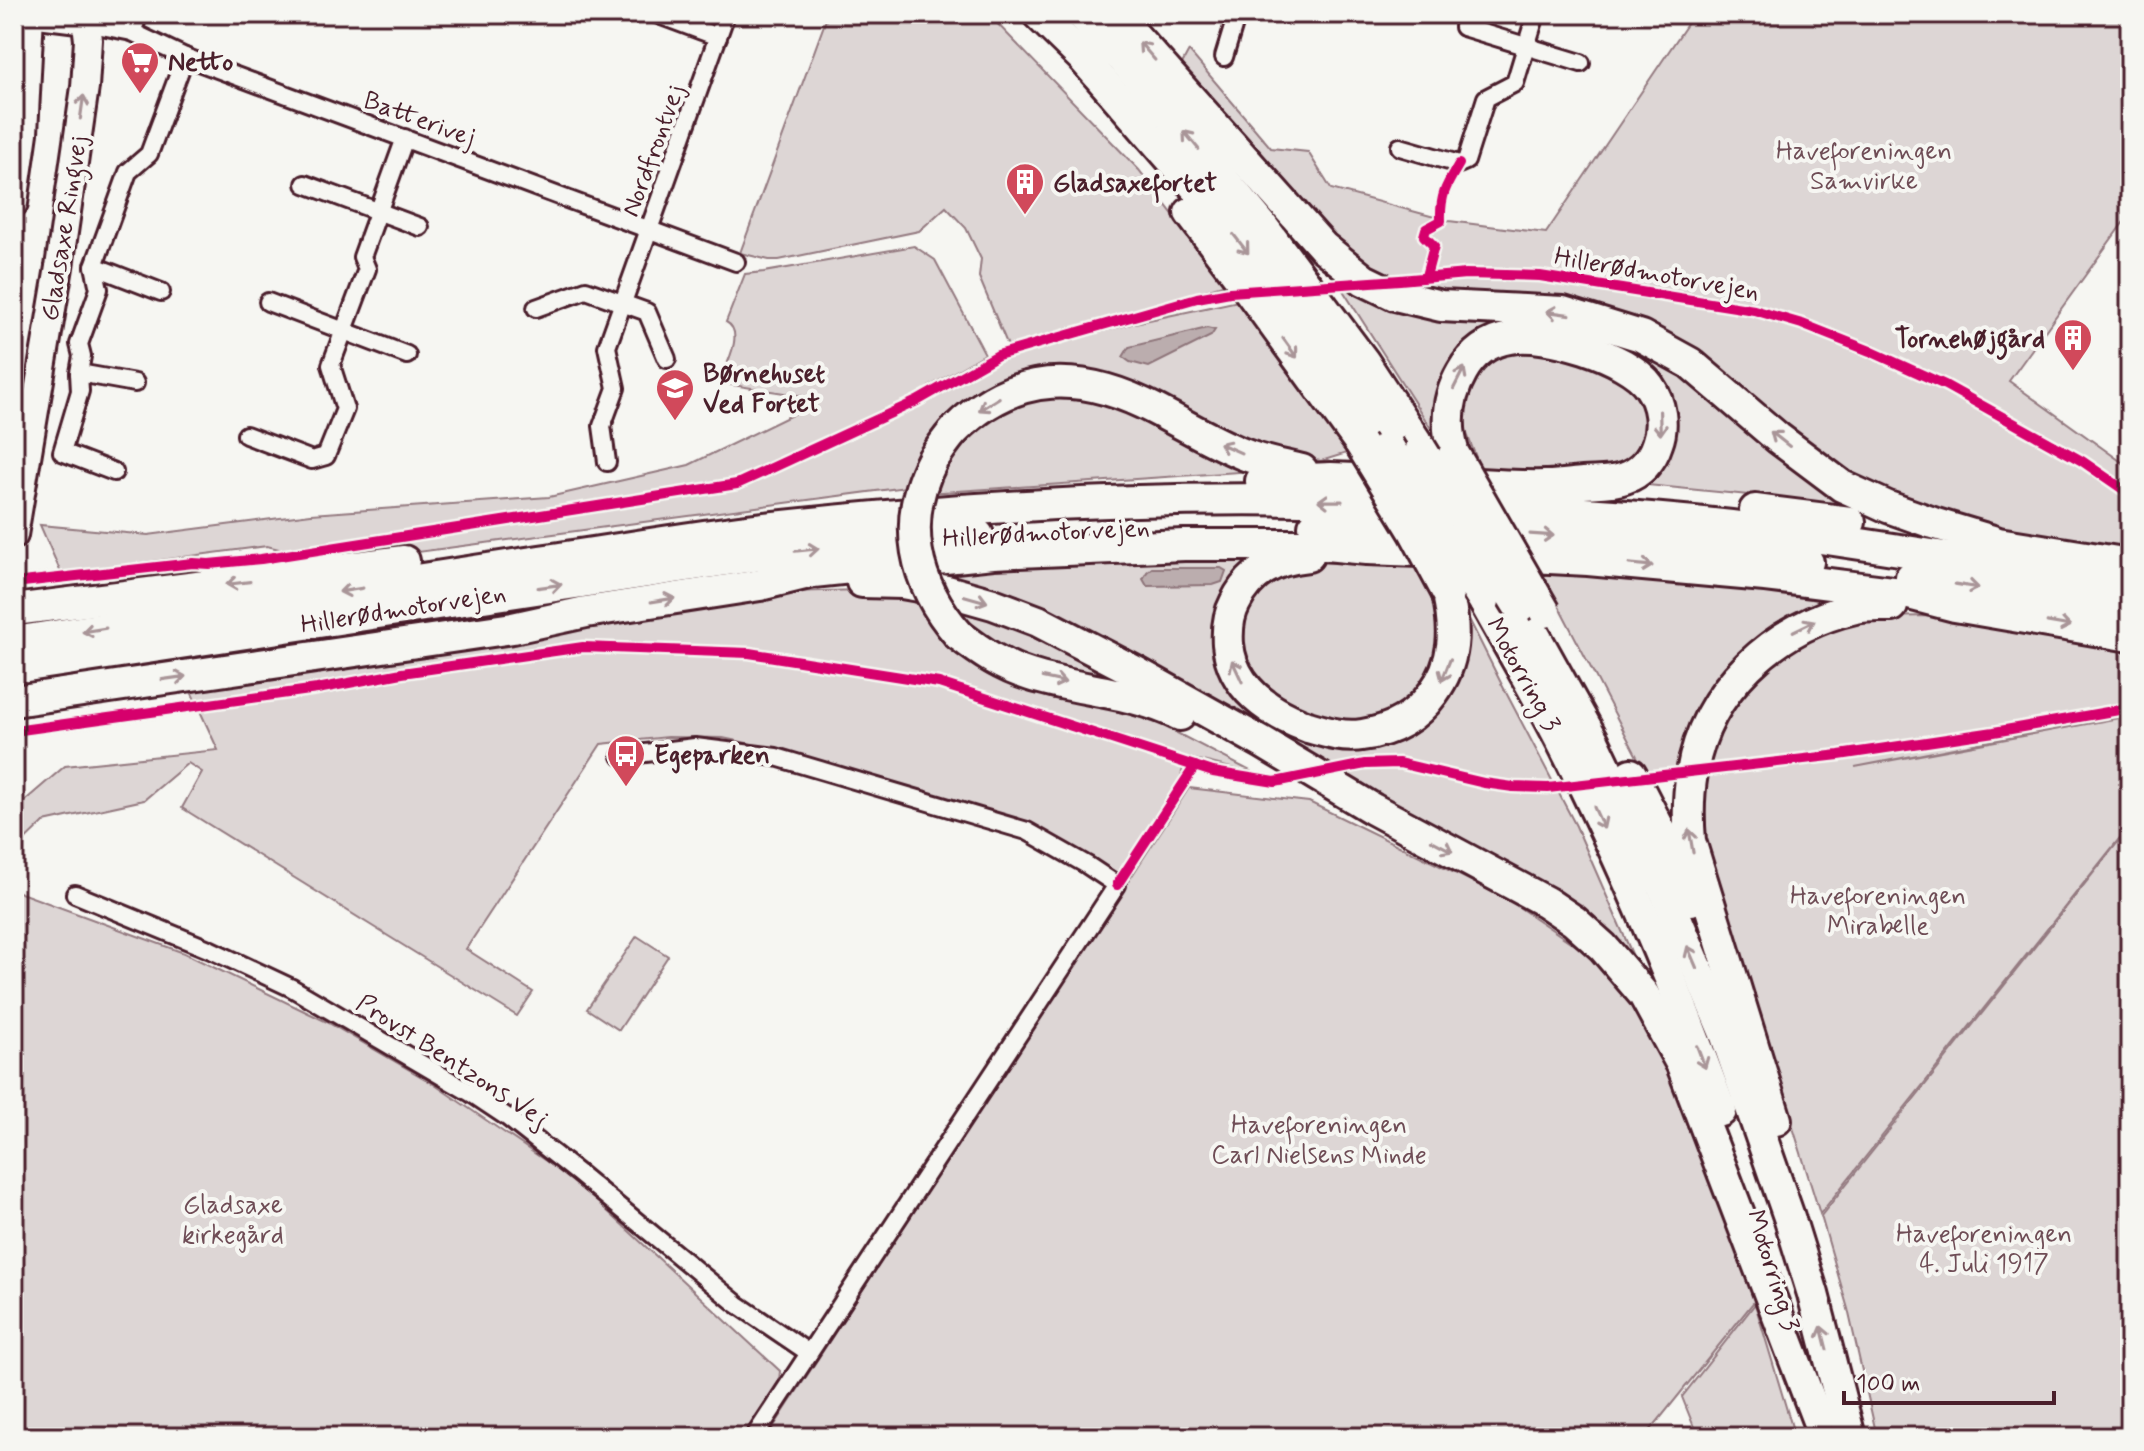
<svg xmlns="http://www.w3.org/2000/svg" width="2144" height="1451" font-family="Mynerve,sans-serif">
<rect width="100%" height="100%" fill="#f6f6f2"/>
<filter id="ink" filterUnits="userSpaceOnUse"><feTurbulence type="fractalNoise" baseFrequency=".0125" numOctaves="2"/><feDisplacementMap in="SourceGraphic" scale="16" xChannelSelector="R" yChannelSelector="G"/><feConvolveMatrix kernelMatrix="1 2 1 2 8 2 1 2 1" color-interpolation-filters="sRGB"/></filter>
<g filter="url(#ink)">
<!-- green -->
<g fill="#ddd6d5" stroke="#947a80" stroke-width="2">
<polygon points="828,14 988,14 1139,170 1226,284 1008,346 979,277 981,259 966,228 946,207 919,231 779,260 769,260 740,253"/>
<polygon points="1694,14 2130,14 2130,228 2123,223 2009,381 2130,468 2130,553 2037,537 1943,517 1842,477 1700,360 1421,293 1367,270 1331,240 1264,166 1182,64 1189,51 1271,148 1308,152 1331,189 1449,221 1546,233"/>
<path d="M914,246l21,14 50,94 -57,33 71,-28 136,-36 103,-22 64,79 45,73 -26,8 -61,-11 -211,-80 -37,6 -38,21 -56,61 -12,29 -571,76 -68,-17 -206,27 -21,-48 108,10 163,-21 238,-17 140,-32 113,-55 2,-14 -85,-13c6,-16 27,-51 7,-61l19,-48 19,-2z"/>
<polygon points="1330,270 1406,305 1469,324 1521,322 1626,341 1692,378 1861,506 1637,484 1660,459 1645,378 1492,337 1439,441"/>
<polygon points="1540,345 1597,362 1649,399 1642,454 1614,474 1481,470 1459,413 1471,376 1503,350"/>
<polygon points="1062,384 1268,470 928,493 974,418"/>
<polygon points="1269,556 1219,652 1335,747 1385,745 1425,722 1464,609 1501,683 1576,826 1650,995 1559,902 932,580 927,565"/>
<polygon points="1417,562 1448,616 1446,647 1410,705 1379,722 1341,728 1295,716 1239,670 1244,603 1268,576 1301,563"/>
<polygon points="1539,568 1844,600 1784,624 1684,749 1678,767 1645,772"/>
<polygon points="861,590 915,595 930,625 956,654 988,675 1024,689 1111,705 1150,719 1256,774 1186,757 1179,783 1117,874 1048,833 998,814 795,753 723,738 668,737 601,744 466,949 533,992 517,1016 182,808 202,772 188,763 144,800 44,822 14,851 14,810 65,766 218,750 189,687 785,592"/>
<polygon points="940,600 993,611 1140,691 997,659"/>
<polygon points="1939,616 2130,648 2130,714 1855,767 2130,716 2130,825 1820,1214 1713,871 1702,824 1704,774 1715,734 1768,655 1862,617"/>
<polygon points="1189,788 1309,802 1504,897 1588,954 1642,1015 1667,1068 1757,1298 1645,1437 767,1437"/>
<polygon points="2130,827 2130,1437 1877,1437 1848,1309 1821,1216"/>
<polygon points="14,881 18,892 184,953 327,1022 432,1083 575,1181 780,1371 779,1381 742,1437 14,1437"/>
<polygon points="637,936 668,956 619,1030 587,1009"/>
<polygon points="1755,1304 1795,1437 1698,1437 1682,1397"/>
</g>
<!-- water -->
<g fill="#bbadae" stroke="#8e747a" stroke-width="2">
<polygon points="1207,328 1215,330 1211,336 1149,367 1130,362 1123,357 1129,347"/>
<polygon points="1152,568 1221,568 1226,571 1222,582 1213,585 1147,586 1143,579 1147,572"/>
</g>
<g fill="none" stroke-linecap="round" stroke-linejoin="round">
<defs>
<g id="minor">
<polyline points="656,14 718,37"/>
<polyline points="86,23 132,32 185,57 736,262"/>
<polyline points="1463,27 1581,63"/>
<polyline points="132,32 139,14"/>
<polyline points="1224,57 1237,14"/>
<polyline points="1400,147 1459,164 1466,161 1486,98 1515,83 1536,14"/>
<polyline points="305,184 420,227"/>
<polyline points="94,266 161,292"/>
<polyline points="268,302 407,355"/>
<polyline points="536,308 586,290 647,312 667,359"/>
<polyline points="79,373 135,383"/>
<polyline points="246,435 312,460 326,456 345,409 331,365 367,269 362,257 405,138"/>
<polyline points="607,462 602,426 616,388 607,347 726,14"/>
<polyline points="114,472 62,452 80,391 79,373 82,356 79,344 99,289 94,266 128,172 149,154 185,57"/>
<polyline points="621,756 695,747 776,757 1027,831 1087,865 1117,885 754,1437"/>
<polyline points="75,894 211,950 292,988 471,1093 507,1117 578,1173 737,1304 809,1353"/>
</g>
<polyline id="tertiary" points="30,16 86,23"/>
<g id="primary">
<polyline points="14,203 24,133 30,14"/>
<polyline points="14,535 59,267 85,87 88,40 85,14"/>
</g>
<g id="motorway">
<polyline points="1038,14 1082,57 1198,190 1297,315 1388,446"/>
<polyline points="1081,14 1122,58 1260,223 1364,362 1421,449"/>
<polyline points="1115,14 1323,247 1364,280 1395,295 1441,306 1563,312 1641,336 1690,363 1778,438 1842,486 1888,507 1933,523 1993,541"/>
<polyline points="1190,213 1242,281 1360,443"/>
<path d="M933,459c7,-9 13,-20 22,-29 61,-61 129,-58 201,-20 29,15 57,32 87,44 19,8 39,11 59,16"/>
<polyline points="1261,481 1331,478 1405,481"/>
<path d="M1449,482c32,2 65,5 97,4 13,0 25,-2 37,-3 14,-1 29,0 42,-5 15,-5 27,-18 32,-34 7,-18 4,-41 -8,-58 -21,-30 -104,-55 -139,-48 -21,3 -38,16 -48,34 -15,26 -17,53 -8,82"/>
<path d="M1462,506c101,5 202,11 302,24 122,17 244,37 366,58"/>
<polyline points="1755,510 1850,522"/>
<polyline points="1314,526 1434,530"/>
<path d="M1478,532c110,5 221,13 330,30"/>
<polyline points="1973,539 2130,564"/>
<polyline points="1490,555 1588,560 1765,576 1909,594 1955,606 2130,636"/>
<path d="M1308,556c-33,3 -58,16 -73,47 -7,13 -8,26 -7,41 4,44 42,69 80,83 17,5 36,11 54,8 30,-4 54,-18 71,-42 23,-31 23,-63 15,-99"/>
<polyline points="1911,577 2130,613"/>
<polyline points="862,582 902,583 947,591 993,604 1038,621 1136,672 1263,743 1373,809 1546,902 1574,921 1603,947 1644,995 1682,1065 1818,1421"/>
<path d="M1484,601c28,51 59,102 85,155 58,115 108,234 152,355"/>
<polyline points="1519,607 1593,740 1664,889 1726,1036 1789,1217 1813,1294 1850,1437"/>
<polyline points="14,610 404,561"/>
<path d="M959,635c22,17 44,32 71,40 50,16 102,16 150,40"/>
<path d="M14,642c173,-27 346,-54 519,-80 78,-11 155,-25 232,-34 216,-24 436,-36 653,-24"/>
<polyline points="14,668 753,556 888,541 978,535"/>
<polyline points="14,701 513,628 586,612 760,585 813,572 993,553 1184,545 1326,545 1367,549 1446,552"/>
<polyline points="1631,774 1660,830 1691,900"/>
<path d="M1776,1120l-86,-279c-2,-23 -2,-45 2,-68 13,-83 83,-147 163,-165 12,-3 25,-2 37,-2"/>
</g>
</defs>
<!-- minor casing -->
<use href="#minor" stroke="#4a1f2b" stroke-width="22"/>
<!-- tertiary casing -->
<use href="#tertiary" stroke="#4a1f2b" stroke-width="26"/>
<!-- primary casing -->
<use href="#primary" stroke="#4a1f2b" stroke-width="32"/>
<!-- motorway casing -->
<use href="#motorway" stroke="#4a1f2b" stroke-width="36"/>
<!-- minor -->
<use href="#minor" stroke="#f6f6f2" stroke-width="16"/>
<!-- tertiary -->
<use href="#tertiary" stroke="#f6f6f2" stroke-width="20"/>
<!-- primary -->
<use href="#primary" stroke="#f6f6f2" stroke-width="26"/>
<!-- motorway -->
<use href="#motorway" stroke="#f6f6f2" stroke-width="30"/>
<defs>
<g id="motorway-bridge">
<polyline points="1360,443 1414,531 1448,594"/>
<polyline points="1388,446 1484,601"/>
<polyline points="1421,449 1519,607"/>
<polyline points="1454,454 1545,612"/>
<path d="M933,459c-33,62 -19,125 26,176"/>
</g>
</defs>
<!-- motorway-bridge casing -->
<use href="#motorway-bridge" stroke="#4a1f2b" stroke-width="36" stroke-linecap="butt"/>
<!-- motorway-bridge -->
<use href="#motorway-bridge" stroke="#f6f6f2" stroke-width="30"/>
<defs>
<g id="cycleway">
<path d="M1426,276l8,-30 -10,-10 2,-7 15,-8c-1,-26 5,-35 18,-57"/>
<polyline points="14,583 193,563 209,564 261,559 737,484 917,401 998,355 1197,298 1230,292 1400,280 1466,274 1540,276 1754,310 1802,324 1870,351 1945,385 2082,461 2130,494"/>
<polyline points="14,731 317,689 402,673 583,647 749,653 939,683 1213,772 1275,782 1365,764 1399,763 1484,783 1513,787 1548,788 1839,755 1994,732 2130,708"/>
<polyline points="1117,885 1195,766"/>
</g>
</defs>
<!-- cycleway casing -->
<use href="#cycleway" stroke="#f6f6f2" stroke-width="15"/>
<!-- cycleway -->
<use href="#cycleway" stroke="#d6006c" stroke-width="10"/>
</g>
<!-- one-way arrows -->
<defs><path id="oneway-shaft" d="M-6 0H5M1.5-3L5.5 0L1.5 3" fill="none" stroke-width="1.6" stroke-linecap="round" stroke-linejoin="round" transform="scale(2)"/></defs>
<g stroke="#a99598">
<use href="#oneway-shaft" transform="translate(1147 51) rotate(-131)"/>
<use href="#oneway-shaft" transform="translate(82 107) rotate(-82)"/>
<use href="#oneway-shaft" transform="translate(1191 140) rotate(-130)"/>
<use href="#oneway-shaft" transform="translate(1241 244) rotate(52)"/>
<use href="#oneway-shaft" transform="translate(1558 313) rotate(-172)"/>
<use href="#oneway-shaft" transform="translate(1290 348) rotate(54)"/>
<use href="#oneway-shaft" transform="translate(1459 378) rotate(-63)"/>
<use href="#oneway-shaft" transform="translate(989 404) rotate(148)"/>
<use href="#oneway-shaft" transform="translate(1660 423) rotate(88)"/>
<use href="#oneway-shaft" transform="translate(1780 439) rotate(-142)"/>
<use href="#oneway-shaft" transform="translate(1230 448) rotate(-156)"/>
<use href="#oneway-shaft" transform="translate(1330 501) rotate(-179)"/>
<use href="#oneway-shaft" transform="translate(1542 535) rotate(4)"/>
<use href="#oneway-shaft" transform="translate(807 550) rotate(-6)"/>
<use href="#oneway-shaft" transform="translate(1641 565) rotate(5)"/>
<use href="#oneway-shaft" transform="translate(238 583) rotate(173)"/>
<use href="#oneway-shaft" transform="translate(550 586) rotate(-8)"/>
<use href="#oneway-shaft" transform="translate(1967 586) rotate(9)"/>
<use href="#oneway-shaft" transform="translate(351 590) rotate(171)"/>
<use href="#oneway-shaft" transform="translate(976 599) rotate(16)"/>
<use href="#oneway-shaft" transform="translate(663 600) rotate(-9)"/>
<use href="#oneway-shaft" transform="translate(2059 624) rotate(10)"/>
<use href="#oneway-shaft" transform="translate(1804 626) rotate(-26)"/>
<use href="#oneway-shaft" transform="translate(94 630) rotate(171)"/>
<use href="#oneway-shaft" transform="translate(1446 670) rotate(112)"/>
<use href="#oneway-shaft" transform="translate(1237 671) rotate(-115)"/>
<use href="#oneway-shaft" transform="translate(174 678) rotate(-8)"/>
<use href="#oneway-shaft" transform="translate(1054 680) rotate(12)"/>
<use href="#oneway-shaft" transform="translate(1599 818) rotate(65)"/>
<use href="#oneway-shaft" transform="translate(1691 841) rotate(-100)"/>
<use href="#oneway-shaft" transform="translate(1442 846) rotate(28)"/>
<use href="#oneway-shaft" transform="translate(1692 957) rotate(-113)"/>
<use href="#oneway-shaft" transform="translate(1701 1057) rotate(69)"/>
<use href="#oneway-shaft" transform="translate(1824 1338) rotate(-104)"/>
</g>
</g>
<!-- icons -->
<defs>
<symbol id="supermarket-pin" viewBox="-11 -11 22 30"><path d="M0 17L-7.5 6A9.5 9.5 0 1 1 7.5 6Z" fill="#d1495b" stroke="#f6f6f2"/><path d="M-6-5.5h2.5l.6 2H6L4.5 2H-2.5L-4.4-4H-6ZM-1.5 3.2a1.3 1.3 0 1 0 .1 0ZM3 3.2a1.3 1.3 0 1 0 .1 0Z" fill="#fff"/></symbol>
<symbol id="building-pin" viewBox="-11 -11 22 30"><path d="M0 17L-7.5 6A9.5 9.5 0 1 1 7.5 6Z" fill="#d1495b" stroke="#f6f6f2"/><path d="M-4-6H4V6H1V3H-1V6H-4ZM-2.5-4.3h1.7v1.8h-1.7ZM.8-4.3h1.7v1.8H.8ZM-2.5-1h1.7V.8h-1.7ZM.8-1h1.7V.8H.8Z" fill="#fff"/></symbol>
<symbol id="school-pin" viewBox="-11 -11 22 30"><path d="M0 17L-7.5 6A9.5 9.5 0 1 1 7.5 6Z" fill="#d1495b" stroke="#f6f6f2"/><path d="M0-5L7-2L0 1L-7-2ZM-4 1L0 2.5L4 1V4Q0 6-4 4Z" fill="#fff"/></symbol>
<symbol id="bus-pin" viewBox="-11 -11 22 30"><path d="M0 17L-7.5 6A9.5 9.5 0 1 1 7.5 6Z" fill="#d1495b" stroke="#f6f6f2"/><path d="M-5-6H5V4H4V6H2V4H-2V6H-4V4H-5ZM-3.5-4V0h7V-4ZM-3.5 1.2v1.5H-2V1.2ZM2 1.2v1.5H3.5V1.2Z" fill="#fff"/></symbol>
</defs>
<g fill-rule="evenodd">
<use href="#supermarket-pin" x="118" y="39" width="44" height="60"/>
<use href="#building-pin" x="1003" y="160" width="44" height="60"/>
<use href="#building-pin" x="2051" y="316" width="44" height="60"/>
<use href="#school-pin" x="653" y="366" width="44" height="60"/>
<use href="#bus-pin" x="604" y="732" width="44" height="60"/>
</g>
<g text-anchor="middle" stroke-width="8" stroke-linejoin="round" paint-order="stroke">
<!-- poi labels -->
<g font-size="26" font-weight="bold" fill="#4a1f2b" stroke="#f6f6f2" text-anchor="start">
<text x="168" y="70">Netto</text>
<text x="1053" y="191">Gladsaxefortet</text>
<text x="2045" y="347" text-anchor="end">Tornehøjgård</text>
<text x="703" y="382">Børnehuset<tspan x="703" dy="30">Ved Fortet</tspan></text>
<text x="654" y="763">Egeparken</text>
</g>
<!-- street labels -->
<g font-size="26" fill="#4a1f2b" stroke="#f6f6f2">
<text transform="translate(420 118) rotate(20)" y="9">Batterivej</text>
<text transform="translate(652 150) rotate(-70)" y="9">Nordfrontvej</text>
<text transform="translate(63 228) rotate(-81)" y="9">Gladsaxe Ringvej</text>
<text transform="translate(1657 273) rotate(10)" y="9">Hillerødmotorvejen</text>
<text transform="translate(1046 532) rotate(-3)" y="9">Hillerødmotorvejen</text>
<text transform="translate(403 608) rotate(-9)" y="9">Hillerødmotorvejen</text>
<text transform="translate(1524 674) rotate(61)" y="9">Motorring 3</text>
<text transform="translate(453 1060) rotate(33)" y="9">Provst Bentzons Vej</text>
<text transform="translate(1774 1270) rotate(73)" y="9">Motorring 3</text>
</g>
<!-- park labels -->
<g font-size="26" fill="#6f4d56" stroke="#f6f6f2">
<text x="1864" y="159">Haveforeningen<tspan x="1864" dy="30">Samvirke</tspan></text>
<text x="1878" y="904">Haveforeningen<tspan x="1878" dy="30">Mirabelle</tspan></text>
<text x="1319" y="1133">Haveforeningen<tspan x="1319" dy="30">Carl Nielsens Minde</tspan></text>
<text x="233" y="1213">Gladsaxe<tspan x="233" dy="30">kirkegård</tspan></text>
<text x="1984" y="1242">Haveforeningen<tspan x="1984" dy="30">4. Juli 1917</tspan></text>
</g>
</g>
<!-- margin -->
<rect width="2144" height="1451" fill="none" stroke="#f6f6f2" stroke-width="48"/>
<rect x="24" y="24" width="2096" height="1403" fill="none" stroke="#4a1f2b" stroke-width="3" filter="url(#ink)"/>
<!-- scale -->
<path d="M1844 1391v12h210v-12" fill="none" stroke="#4a1f2b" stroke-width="4"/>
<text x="1856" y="1391" font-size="24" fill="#4a1f2b" stroke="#f6f6f2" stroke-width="6" paint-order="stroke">100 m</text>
</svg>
